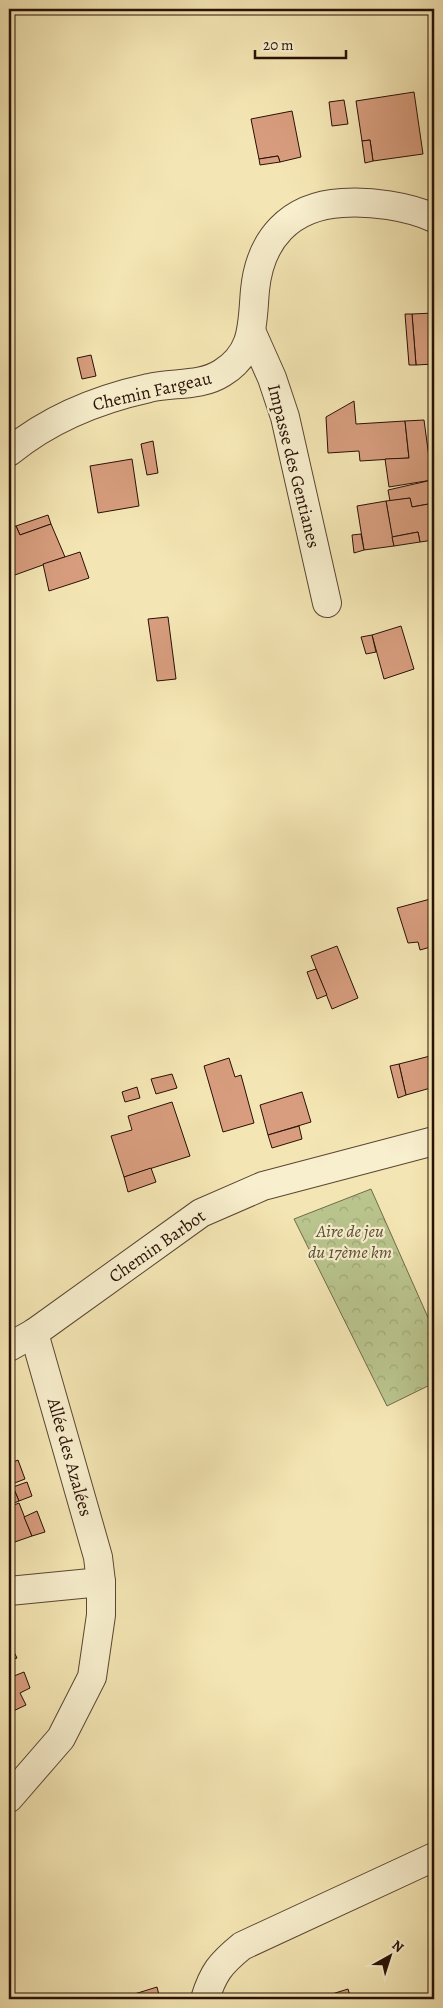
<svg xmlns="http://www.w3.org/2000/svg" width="443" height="2008" font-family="Alegreya,serif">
<defs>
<pattern id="forest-crowns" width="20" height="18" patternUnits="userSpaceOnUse" patternTransform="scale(1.25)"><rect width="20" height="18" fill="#bac58e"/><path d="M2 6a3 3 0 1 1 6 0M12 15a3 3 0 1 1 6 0" fill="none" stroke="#a0a879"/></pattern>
</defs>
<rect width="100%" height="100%" fill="#f4e6b4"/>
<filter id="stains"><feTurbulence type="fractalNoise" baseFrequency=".004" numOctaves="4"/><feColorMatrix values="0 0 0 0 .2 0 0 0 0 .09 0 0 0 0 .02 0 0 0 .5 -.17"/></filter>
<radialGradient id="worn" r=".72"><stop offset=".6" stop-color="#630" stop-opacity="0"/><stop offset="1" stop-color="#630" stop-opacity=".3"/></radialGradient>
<!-- forest -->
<polygon fill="url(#forest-crowns)" stroke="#716a4a" points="371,1189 434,1331 434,1383 387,1406 294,1219"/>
<!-- building -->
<g fill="#d79d7e" stroke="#281006">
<polygon points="414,92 423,154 373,161 370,140 362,141 356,101"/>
<polygon points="344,100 348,124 332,126 329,102"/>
<polygon points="292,111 301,157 280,162 278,156 259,159 251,119"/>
<polygon points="370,140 373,161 365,163 362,141"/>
<polygon points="278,156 280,162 260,165 259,159"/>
<polygon points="434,313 434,364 416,365 412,314"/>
<polygon points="405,314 412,314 416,365 409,365"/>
<polygon points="91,355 96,376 82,379 77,358"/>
<polygon points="354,401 356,424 405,421 409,458 360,461 359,451 328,453 326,417"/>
<polygon points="424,420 432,480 389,487 385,459 409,458 405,421"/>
<polygon points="153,441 158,473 147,475 141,444"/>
<polygon points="132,459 139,506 98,513 90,466"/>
<polygon points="432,480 434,503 412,507 410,498 390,501 388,490"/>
<polygon points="410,498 412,507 434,503 434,540 420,542 418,532 392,537 386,501"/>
<polygon points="386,501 394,546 364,550 357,506"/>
<polygon points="48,515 51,524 20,535 16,526"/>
<polygon points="51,524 65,557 12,576 9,566 9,529 16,526 20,535"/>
<polygon points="418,532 420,542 394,546 392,537"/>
<polygon points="361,534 364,550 354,553 352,535"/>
<polygon points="80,552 89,578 49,591 43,564"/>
<polygon points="168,617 176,679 157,681 148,619"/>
<polygon points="401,626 414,669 384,679 372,635"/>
<polygon points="372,635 376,652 366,654 361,637"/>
<polygon points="434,898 434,946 420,950 418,942 408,943 397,908"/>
<polygon points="337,946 358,998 332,1009 311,956"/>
<polygon points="316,969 327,995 317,999 307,972"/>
<polygon points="434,1055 434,1087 406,1095 399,1064"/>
<polygon points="229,1058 235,1077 241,1075 254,1123 223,1132 204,1066"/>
<polygon points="399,1064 406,1095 398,1098 390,1066"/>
<polygon points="172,1074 177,1088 156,1094 151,1079"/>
<polygon points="137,1087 140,1098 125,1102 122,1092"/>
<polygon points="302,1092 311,1122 268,1135 260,1105"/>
<polygon points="172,1102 190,1156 124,1177 111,1136 132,1130 128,1116"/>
<polygon points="299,1126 302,1139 272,1148 268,1135"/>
<polygon points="151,1168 156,1182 128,1192 124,1177"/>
<polygon points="18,1460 25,1479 12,1484 9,1477 9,1464"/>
<polygon points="27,1482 32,1496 19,1501 13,1487"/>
<polygon points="13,1487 19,1501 9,1505 9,1489"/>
<polygon points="19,1503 32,1536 9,1544 9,1507"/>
<polygon points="37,1511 45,1532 32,1536 24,1517"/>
<polygon points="9,1642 17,1658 9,1661"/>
<polygon points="24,1672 30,1688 20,1693 26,1705 9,1713 9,1678"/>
<polygon points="157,1987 160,1999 129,1999 128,1996"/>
<polygon points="348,1989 351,1999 316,1999"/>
</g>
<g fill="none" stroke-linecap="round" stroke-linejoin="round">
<defs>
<g id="street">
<polyline points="252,333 272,378 285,417 327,603"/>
<path d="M9,452c40,-33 90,-53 140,-64 24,-6 51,-1 73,-15 33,-20 30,-50 33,-83 5,-51 35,-84 87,-87 29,-2 65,3 92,15"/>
<polyline points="9,1347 34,1333 201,1213 263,1186 434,1141"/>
<polyline points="9,1591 101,1582"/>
<polyline points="9,1798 61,1738 92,1677 101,1615 101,1582 98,1557 34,1333"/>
<path d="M205,1999c8,-26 15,-35 37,-53l192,-89"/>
</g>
</defs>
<!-- street casing -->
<use href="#street" stroke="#5b4632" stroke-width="30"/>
<!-- street -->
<use href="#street" stroke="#f8efce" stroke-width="28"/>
</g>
<g text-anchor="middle" stroke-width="4.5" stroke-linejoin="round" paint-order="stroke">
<!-- street labels -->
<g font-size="18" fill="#281006" stroke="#f8efce">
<text transform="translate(152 391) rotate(-13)" y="6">Chemin Fargeau</text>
<text transform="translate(294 466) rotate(76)" y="6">Impasse des Gentianes</text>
<text transform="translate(157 1246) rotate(-35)" y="6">Chemin Barbot</text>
<text transform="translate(70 1457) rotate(74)" y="6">Allée des Azalées</text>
</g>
<!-- park labels -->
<g font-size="18" font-style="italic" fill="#5b4f36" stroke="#f8efce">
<text x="350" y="1237">Aire de jeu<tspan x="350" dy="21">du 17ème km</tspan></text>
</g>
</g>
<!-- margin -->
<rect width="443" height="2008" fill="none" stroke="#f4e6b4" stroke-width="30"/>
<rect x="10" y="10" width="423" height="1988" fill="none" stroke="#281006" stroke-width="2.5"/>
<rect x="15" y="15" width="413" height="1978" fill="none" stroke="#281006"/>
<!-- north arrow -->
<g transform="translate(390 1956) rotate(39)" stroke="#f8efce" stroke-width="4" paint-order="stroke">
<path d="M0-4L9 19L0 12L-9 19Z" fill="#281006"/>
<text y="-8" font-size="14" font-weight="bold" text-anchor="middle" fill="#281006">N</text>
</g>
<!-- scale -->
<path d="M255 50v8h91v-8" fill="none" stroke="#281006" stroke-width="2.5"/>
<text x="263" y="50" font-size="15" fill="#281006" stroke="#f8efce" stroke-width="4" paint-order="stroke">20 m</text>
<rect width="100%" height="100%" filter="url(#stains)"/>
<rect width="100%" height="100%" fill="url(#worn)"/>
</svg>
